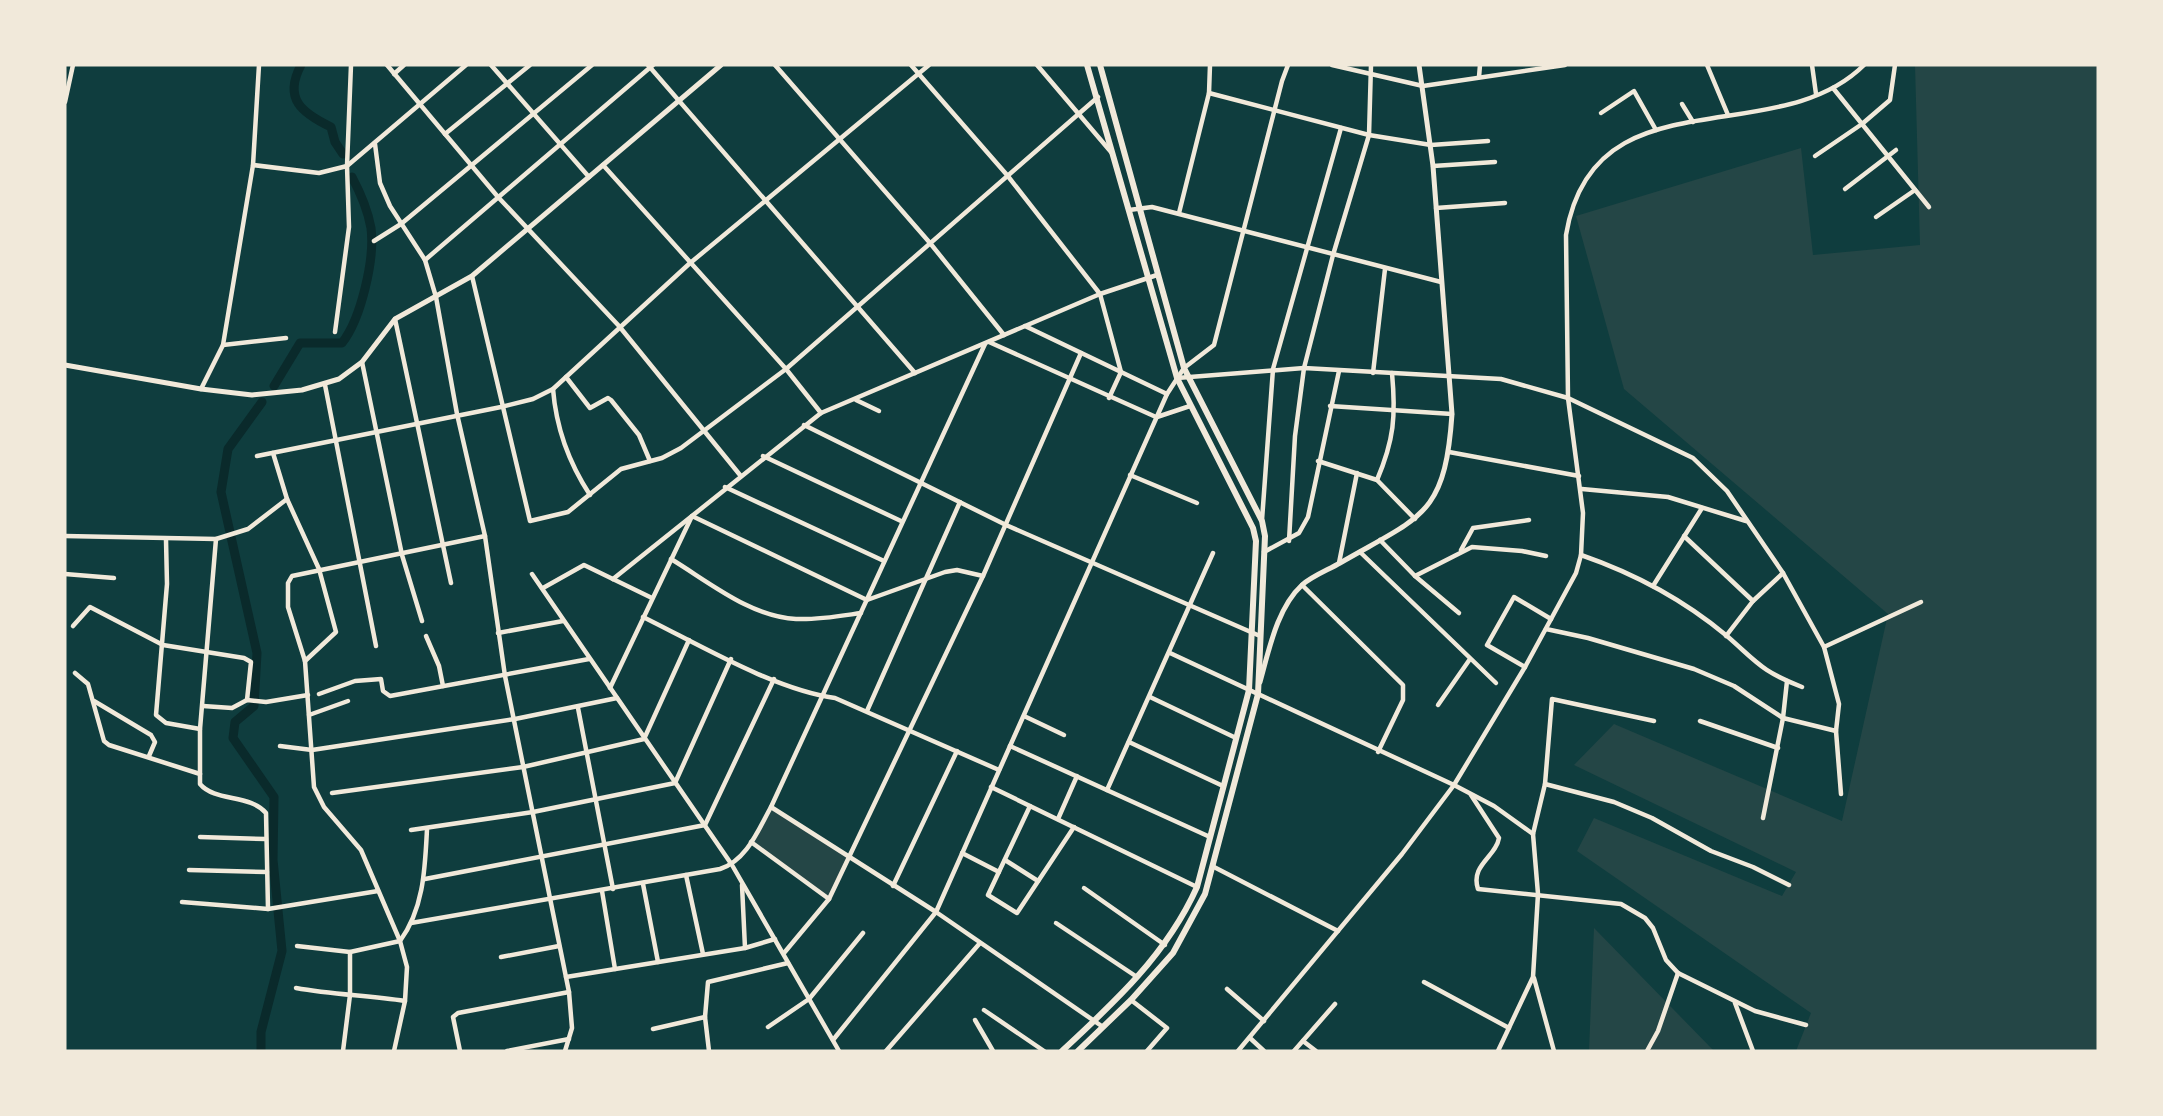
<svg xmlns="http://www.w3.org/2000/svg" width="2163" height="1116" font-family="'Titillium Web',sans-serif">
<rect width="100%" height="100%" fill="#0f3d3e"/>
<!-- green -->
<g fill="#244646">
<polygon points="1915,65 2098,65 2098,1051 1796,1051 1811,1013 1577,851 1594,818 1782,896 1796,872 1574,765 1614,724 1842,821 1888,614 1624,389 1576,216 1801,148 1813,255 1920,245"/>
<polygon points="771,807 850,857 829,899 751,842"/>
<polygon points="1594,928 1714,1051 1589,1051"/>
</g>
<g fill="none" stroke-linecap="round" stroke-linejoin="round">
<!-- canal -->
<g stroke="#0a2a2b" stroke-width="9">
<path d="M301,65c-18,34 1,48 30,62l4,15 8,12"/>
<path d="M274,386l26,-43h42c19,-24 33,-84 29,-115 -3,-17 -11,-36 -19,-51"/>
<polyline points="261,1051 261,1032 282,951 273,860 274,797 233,738 235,722 254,706 257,653 221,492 228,449 262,402"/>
</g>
<!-- minor -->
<g stroke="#f1e9da" stroke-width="4.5">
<polyline points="387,65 498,197 619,326 740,475"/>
<polyline points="491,65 589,177"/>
<polyline points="648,65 915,373"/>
<polyline points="775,65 930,243 1004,335"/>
<polyline points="911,65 1007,175 1100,294 1121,372 1109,398"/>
<polyline points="1037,65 1111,152"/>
<polyline points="1332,65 1423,86 1565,65"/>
<polyline points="1707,65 1728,115"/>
<polyline points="1812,65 1816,94"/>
<polyline points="394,74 404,65"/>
<polyline points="1479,77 1480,65"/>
<polyline points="1833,88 1929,207"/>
<polyline points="1209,93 1369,135 1431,145 1488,141"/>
<polyline points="65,102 73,65"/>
<polyline points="1682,104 1693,122"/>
<polyline points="1601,113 1634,91 1656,130"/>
<polyline points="445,134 530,65"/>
<polyline points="375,144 380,183 390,206 425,260 436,297 457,414 485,536 505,676 569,992 572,1028 565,1051"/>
<polyline points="1815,156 1862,124 1890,100 1895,65"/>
<polyline points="253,165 319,173 347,166 466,65"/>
<polyline points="603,165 786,369 821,413"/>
<polyline points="1433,166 1495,162"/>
<polyline points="1845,189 1896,150"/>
<polyline points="1436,208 1505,203"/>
<polyline points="1129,210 1152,207 1441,282"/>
<polyline points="1179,213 1209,93 1210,65"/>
<polyline points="1876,217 1915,190"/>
<polyline points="374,241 401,224 592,65"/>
<polyline points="425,260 653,65"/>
<polyline points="472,276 530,521 568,512 621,469 662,458 681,448 786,369 1098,97"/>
<polyline points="395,319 451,583"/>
<polyline points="1025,326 1167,394"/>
<polyline points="335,332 349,227 347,166 351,65"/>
<polyline points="989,342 1156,417"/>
<polyline points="223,345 286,338"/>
<polyline points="362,362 402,555 422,621"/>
<polyline points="1373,373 1385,269"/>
<polyline points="566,377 590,408 608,398 611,400 639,435 650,461"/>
<polyline points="1177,378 1304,368 1501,379 1568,398 1693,458 1727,491 1783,573 1824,647 1839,704 1836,731 1841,794"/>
<polyline points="325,385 376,646"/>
<polyline points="201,389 223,345 253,165 259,65"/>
<path d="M553,389c3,38 16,74 37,106"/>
<polyline points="856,400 879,411"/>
<polyline points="1330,406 1452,414"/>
<polyline points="1157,417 1190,406"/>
<polyline points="804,425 1006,525 1260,636"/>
<polyline points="1449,452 1579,476"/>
<polyline points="273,453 287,499 319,569 336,632 305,661"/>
<polyline points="257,456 501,407 533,399 553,389 689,264 929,65"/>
<polyline points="763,456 901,521"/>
<polyline points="1318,461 1377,480 1415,519"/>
<polyline points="1130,475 1197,503"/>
<path d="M1377,480c17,-40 19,-64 15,-107"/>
<polyline points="725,487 884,561"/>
<polyline points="1582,489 1668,497 1746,521"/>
<polyline points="1262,520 1273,369 1341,128"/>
<polyline points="65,536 216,539 248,529 287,499"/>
<polyline points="1684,536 1753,601"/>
<path d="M216,539l-16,190v55c15,18 50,10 66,29l2,96"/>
<polyline points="166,540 167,584 156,715 166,723 200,729"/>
<polyline points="1380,540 1415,576 1459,613"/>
<polyline points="1289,541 1295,436 1304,368 1333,255 1369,135 1371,65"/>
<polyline points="1461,550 1473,528 1529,520"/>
<polyline points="1264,552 1299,533 1308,517 1339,371"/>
<polyline points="1360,552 1496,683"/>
<path d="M1581,555c52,18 103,45 146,81 31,27 34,35 75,51"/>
<path d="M671,559c38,23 80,58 125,60 22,1 44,-3 65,-6"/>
<polyline points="1339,563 1357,473"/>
<polyline points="65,574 114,578"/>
<polyline points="532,574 732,865 839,1051"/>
<polyline points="1415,576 1472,547 1522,551 1546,556"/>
<polyline points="613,579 821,413 1100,294 1157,275"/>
<polyline points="1302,585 1403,685 1403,700 1378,752"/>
<polyline points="1653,586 1702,508"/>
<polyline points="543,588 584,565 652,598"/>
<path d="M643,617c55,27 132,73 192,81l164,72"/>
<polyline points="73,626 90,607 163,645 244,658 251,662 247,700"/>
<polyline points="1546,629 1588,638 1694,669 1734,686 1783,718 1836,731"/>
<polyline points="498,633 563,621"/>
<polyline points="426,636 439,666 443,686"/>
<polyline points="1726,636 1753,601 1783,573"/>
<polyline points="1824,647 1921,602"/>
<polyline points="1170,653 1454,785 1494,806 1533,834"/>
<polyline points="1525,667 1487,645 1514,597 1551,619"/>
<polyline points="75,673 88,684 104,741 109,745 200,774"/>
<polyline points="610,688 692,516 867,600 945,572 957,570 983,576"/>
<polyline points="319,694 355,681 381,679 383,691 390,696 589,659"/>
<polyline points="1150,697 1236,738"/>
<polyline points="94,701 151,735 155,742 149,756"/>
<polyline points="1438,705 1470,659"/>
<polyline points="203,706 232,708 247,700 266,702 308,695"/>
<polyline points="578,708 613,889"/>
<polyline points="867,711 960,502"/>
<polyline points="309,715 348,701"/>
<polyline points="1024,716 1064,735"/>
<polyline points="1700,721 1778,748"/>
<polyline points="1129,742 1223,786"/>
<polyline points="280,746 312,750 515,719 617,698"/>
<polyline points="1010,746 1210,837"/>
<polyline points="1545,784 1614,802 1652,818 1711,851 1753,867 1789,885"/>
<polyline points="991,787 1197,887"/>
<polyline points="1107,790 1213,553"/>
<polyline points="332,793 523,767 644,739 689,640"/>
<path d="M1471,795l28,43c-3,19 -29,27 -21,51l143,15 24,14 8,10 13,32 12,13 77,38 51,14"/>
<polyline points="1030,806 988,895 1017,913 1074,827"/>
<polyline points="771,807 936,912 1103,1027"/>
<polyline points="1763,818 1783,718 1787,681"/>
<polyline points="1058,819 1077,776"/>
<polyline points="411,830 533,812 675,783 731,659"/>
<polyline points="200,837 266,839"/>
<polyline points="751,842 829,899"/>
<polyline points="962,853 999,872"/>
<polyline points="1005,860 1038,881"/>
<polyline points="1214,867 1338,931"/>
<polyline points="189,870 267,872"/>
<polyline points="686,875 703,954"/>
<polyline points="425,879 705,825 774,679"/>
<polyline points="643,884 658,962"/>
<polyline points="742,885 745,948"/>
<polyline points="893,886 957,751"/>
<polyline points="1084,888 1165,945"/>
<polyline points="602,891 615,969"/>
<polyline points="182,902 268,909 378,891"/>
<path d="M411,923l309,-54c27,-9 38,-39 51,-62l214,-463"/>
<polyline points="1056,923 1137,977"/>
<path d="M297,946l53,6 50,-11c24,-33 25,-73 27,-112"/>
<polyline points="784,953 829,899 983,576 1081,353"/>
<polyline points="501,957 559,946"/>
<polyline points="566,977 745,948 775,939"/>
<polyline points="1534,978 1554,1051"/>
<polyline points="1424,982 1509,1028"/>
<path d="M296,988c38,7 72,7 109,13"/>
<polyline points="1227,989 1264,1021"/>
<polyline points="1131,1000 1167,1028 1147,1051"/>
<polyline points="1735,1003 1753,1051"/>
<polyline points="984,1010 1044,1051"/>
<polyline points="975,1020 993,1051"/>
<polyline points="768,1027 809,999 863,933"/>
<polyline points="653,1029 705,1017"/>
<polyline points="1250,1038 1264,1051"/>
<polyline points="833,1040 936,912 1167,394 1184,368 1214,345 1282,81 1288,65"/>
<polyline points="1303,1041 1316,1051"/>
<polyline points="343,1051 350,995 350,952"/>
<polyline points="394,1051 405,1001 407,967 400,941 361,850 324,807 314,787 305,661 288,607 288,583 292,576 485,536"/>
<polyline points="460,1051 453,1017 458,1013 569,992"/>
<polyline points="507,1051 569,1039"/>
<polyline points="709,1051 705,1017 708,982 788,963"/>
<polyline points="886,1051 980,943"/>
<path d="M1238,1051l164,-197 52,-69 71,-118 51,-94 5,-18 2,-42 -15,-115 -2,-163c27,-164 210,-82 298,-170"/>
<polyline points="1294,1051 1335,1004"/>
<polyline points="1498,1051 1533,977 1538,894 1533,834 1545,784 1552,699 1654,721"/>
<polyline points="1647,1051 1658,1031 1678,973"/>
</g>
<!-- tertiary -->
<g stroke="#f1e9da" stroke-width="5">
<polyline points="65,365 201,389 252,395 302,390 339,379 362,362 395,319 472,276 721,65"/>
<path d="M1260,682c9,-32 17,-74 42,-97 10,-9 26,-15 38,-22 81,-47 105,-46 112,-149l-19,-248 -14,-101"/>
</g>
<!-- secondary -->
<g stroke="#f1e9da" stroke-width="6">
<path d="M1062,1051c53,-49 105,-97 135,-164l52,-197 7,-149 -3,-13 -76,-150 -90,-313"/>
<polyline points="1078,1051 1131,1000 1173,953 1205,894 1258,694 1265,536 1262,521 1184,368 1100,65"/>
</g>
</g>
<!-- border -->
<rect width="2163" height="1116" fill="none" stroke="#f1e9da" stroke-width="133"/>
</svg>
